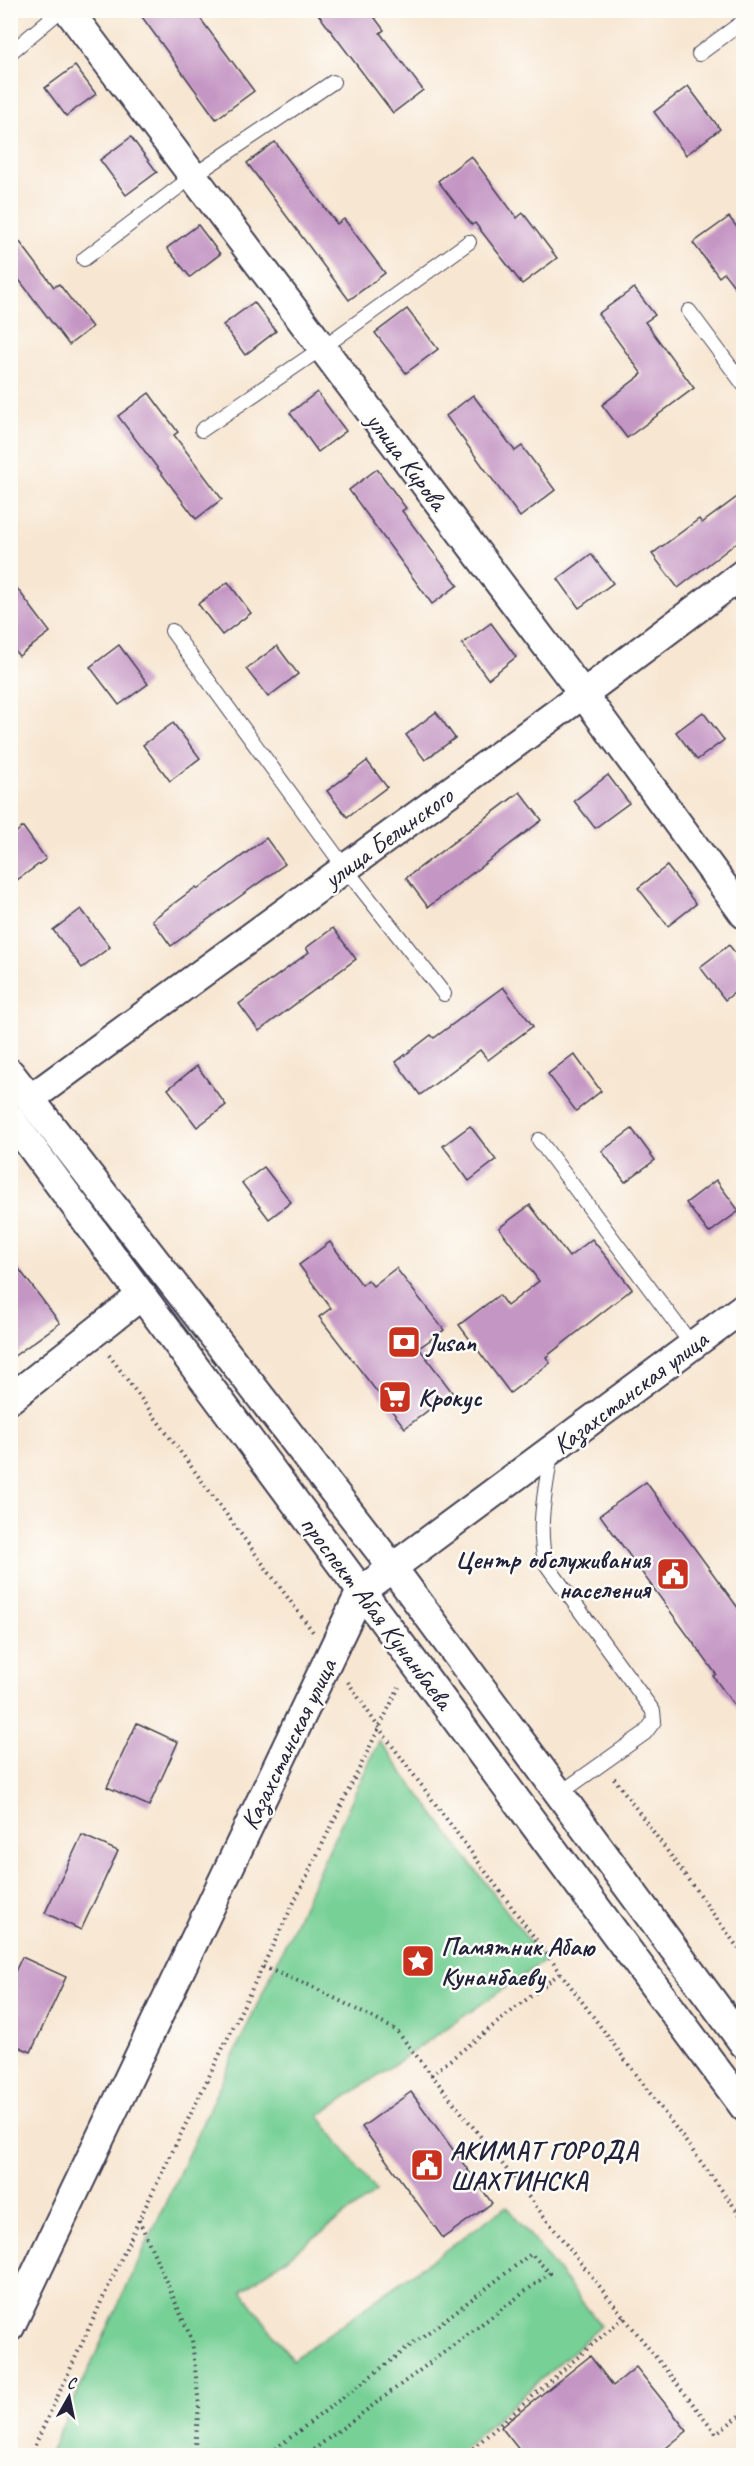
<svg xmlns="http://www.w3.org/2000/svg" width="754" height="2466" font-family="Caveat,sans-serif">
<rect width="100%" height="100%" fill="#fdfcf7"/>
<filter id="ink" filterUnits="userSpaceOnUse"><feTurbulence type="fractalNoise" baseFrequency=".0167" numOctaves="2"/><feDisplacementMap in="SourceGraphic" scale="12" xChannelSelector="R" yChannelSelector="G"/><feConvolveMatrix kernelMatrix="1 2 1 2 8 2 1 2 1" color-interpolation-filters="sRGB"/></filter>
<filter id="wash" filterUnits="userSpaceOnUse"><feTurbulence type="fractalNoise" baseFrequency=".008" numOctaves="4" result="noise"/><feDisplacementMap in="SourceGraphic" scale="24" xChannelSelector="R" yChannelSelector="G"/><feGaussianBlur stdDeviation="1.35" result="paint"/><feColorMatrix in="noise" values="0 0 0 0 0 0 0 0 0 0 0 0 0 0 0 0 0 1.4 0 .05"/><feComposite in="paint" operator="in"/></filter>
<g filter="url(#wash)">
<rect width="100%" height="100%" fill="#f7e6d1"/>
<!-- green -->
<polygon fill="#77d096" stroke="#4c7968" stroke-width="1.5" points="379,1741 544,1961 319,2116 376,2192 242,2291 292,2360 507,2206 601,2326 456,2455 49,2455"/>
<g id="blocks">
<!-- building -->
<g fill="#c496c4">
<polygon points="137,10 194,10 254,91 216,119"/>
<polygon points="315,10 369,10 384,30 380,33 423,90 393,113"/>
<polygon points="75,66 96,94 66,116 45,88"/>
<polygon points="688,86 720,129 686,155 654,112"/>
<polygon points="131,137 157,172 126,195 100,160"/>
<polygon points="275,142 337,224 344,219 385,273 349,300 247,163"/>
<polygon points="471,156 517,218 523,213 557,258 522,284 475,223 472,225 438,181"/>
<polygon points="729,217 744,236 744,299 724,273 719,277 693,243"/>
<polygon points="198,225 220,254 190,277 167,248"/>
<polygon points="10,229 54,287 59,284 92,327 69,345 10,268"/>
<polygon points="634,288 655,315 645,322 694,388 627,438 602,405 642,374 598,314"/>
<polygon points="254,302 276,331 245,355 223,325"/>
<polygon points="407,309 438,349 406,373 375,333"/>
<polygon points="317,392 346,431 318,452 290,413"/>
<polygon points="149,393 178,432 174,435 222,499 196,519 118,416"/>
<polygon points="473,395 515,451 522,446 555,490 520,517 446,416"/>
<polygon points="377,469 406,508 402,511 458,585 432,604 349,490"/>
<polygon points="744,492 744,537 678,588 652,554 699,519 702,523"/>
<polygon points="591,554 613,583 579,608 558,579"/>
<polygon points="10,579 50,632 19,656 10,645"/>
<polygon points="228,582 251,613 222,635 198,604"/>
<polygon points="491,623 516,657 488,679 462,644"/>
<polygon points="119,645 148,684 119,705 90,667"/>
<polygon points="277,646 298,674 268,697 246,669"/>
<polygon points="436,712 455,738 425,760 406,735"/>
<polygon points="703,712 724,740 697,760 676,732"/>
<polygon points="173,723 200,758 170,781 143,745"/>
<polygon points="367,761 387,787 347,817 327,791"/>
<polygon points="608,775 629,803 595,828 574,801"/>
<polygon points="520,792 542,820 428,907 406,878"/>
<polygon points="23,827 46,859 10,885 10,837"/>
<polygon points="266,838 285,864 171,946 152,920 196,887 198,889"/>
<polygon points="667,866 696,904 668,926 638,888"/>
<polygon points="81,909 110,947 82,968 53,930"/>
<polygon points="333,928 356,959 259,1031 239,1004 309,952 306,948"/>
<polygon points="729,945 744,964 744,985 725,1000 700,967"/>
<polygon points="503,987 533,1026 488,1060 480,1050 420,1095 396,1062 431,1035 434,1038"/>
<polygon points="574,1054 601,1091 576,1111 548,1074"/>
<polygon points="197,1066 226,1105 197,1127 168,1089"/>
<polygon points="470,1126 496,1160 469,1181 443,1146"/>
<polygon points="632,1129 655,1160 625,1182 602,1151"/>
<polygon points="264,1167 291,1202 269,1219 242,1183"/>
<polygon points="716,1180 739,1211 709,1233 686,1203"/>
<polygon points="530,1205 569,1257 592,1239 632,1289 546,1357 550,1363 510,1393 459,1325 499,1295 507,1306 539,1281 499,1228"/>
<polygon points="330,1242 362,1285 368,1280 373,1286 396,1268 444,1330 419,1348 452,1392 405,1428 319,1317 331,1308 299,1265"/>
<polygon points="10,1257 60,1323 10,1359"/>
<polygon points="646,1482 744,1616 744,1719 713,1676 716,1674 600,1515"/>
<polygon points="137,1723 178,1742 149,1806 107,1787"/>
<polygon points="82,1835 118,1851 81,1930 45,1913"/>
<polygon points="22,1957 66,1977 31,2052 10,2043 10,1982"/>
<polygon points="411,2092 492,2203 443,2238 362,2127"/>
<polygon points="590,2356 613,2386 636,2367 687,2431 656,2456 524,2456 501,2427"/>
</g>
</g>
</g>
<g filter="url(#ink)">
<use href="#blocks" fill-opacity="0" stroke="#423f52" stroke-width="1.5"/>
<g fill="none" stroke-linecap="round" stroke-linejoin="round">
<defs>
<g id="service">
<polyline points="10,53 61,10"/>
<polyline points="699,54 744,21"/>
<polyline points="84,259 193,176 333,82"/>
<polyline points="689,311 744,385"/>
<polyline points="202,430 322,348 469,242"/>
<polyline points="172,631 345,868 444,994"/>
<polyline points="539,1140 692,1345"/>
<path d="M551,1453c-5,36 -15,75 -5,111l107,147 1,10 -9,12 -86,61"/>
</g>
<g id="minor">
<polyline points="68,10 583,694 744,914"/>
<polyline points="10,1073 392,1567 744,2044"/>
<polyline points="30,1099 583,694 744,573"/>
<polyline points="10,1118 744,2107"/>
<polyline points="10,1399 142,1295"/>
<polyline points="10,2327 361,1591 744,1307"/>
</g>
</defs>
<!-- service casing -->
<use href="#service" stroke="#423f52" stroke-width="16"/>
<!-- minor casing -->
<use href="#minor" stroke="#423f52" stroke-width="32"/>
<!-- path -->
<g stroke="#423f52" stroke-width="4" stroke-dasharray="1.5 4.5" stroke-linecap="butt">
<polyline points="109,1355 313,1632"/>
<polyline points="348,1682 379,1728 744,2220"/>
<polyline points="614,1778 744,1956"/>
<polyline points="263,1967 311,1986 396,2030 716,2433 744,2413"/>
<polyline points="431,2075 560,1973"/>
<polyline points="139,2220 192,2340 199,2406 194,2456"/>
<polyline points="30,2456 139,2220 399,1687"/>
<polyline points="266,2456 531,2254 550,2273 305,2456"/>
<polyline points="464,2456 624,2317"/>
</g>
<!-- service -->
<use href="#service" stroke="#fff" stroke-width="14"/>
<!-- minor -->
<use href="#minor" stroke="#fff" stroke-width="28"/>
</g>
</g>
<!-- icons -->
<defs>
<symbol id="bank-square" viewBox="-11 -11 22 22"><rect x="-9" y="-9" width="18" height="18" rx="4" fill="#c8321e" stroke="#fdfcf7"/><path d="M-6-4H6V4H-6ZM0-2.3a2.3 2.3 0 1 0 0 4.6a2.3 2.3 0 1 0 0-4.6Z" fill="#fff"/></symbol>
<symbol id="supermarket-square" viewBox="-11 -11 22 22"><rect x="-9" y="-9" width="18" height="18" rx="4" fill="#c8321e" stroke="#fdfcf7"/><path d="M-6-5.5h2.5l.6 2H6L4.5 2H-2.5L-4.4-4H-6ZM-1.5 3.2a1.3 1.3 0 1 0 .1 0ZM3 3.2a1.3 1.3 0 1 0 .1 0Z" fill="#fff"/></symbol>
<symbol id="civic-square" viewBox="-11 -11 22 22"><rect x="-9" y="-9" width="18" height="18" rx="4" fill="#c8321e" stroke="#fdfcf7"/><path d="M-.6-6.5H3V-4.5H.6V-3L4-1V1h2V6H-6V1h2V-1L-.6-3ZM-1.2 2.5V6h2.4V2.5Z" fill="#fff"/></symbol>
<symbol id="sight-square" viewBox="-11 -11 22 22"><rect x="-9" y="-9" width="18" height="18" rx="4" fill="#c8321e" stroke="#fdfcf7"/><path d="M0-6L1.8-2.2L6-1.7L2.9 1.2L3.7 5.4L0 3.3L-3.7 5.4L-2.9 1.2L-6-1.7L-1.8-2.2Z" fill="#fff"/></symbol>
</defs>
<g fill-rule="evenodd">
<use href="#bank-square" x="385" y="1323" width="38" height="38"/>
<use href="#supermarket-square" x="376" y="1378" width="38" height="38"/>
<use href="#civic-square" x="654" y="1555" width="38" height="38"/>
<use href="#sight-square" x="399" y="1942" width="38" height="38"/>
<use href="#civic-square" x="408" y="2146" width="38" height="38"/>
</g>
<g text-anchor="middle" stroke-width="5" stroke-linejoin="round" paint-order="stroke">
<!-- street labels -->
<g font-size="26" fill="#22223b" stroke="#fdfcf7">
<text transform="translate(407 461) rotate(53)" y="9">улица Кирова</text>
<text transform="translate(388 837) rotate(-36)" y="9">улица Белинского</text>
<text transform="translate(630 1392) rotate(-37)" y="9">Казахстанская улица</text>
<text transform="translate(377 1612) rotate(53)" y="9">проспект Абая Кунанбаева</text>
<text transform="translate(288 1744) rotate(-64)" y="9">Казахстанская улица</text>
</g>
<!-- poi labels -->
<g font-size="26" font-weight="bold" fill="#22223b" stroke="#fdfcf7" text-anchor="start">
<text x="427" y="1351">Jusan</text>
<text x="418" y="1406">Крокус</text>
<text x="650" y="1568" text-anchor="end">Центр обслуживания<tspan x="650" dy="30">населения</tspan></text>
<text x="441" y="1955">Памятник Абаю<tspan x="441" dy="30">Кунанбаеву</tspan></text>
<text x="450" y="2159">АКИМАТ ГОРОДА<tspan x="450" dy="30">ШАХТИНСКА</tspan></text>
</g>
</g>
<!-- margin -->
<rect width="754" height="2466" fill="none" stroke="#fdfcf7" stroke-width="36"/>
<!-- north arrow -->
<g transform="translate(69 2397) rotate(9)" stroke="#fdfcf7" stroke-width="4.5" paint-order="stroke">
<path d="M0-4.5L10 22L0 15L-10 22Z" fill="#22223b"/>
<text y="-9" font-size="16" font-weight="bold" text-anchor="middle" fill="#22223b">С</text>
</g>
</svg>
